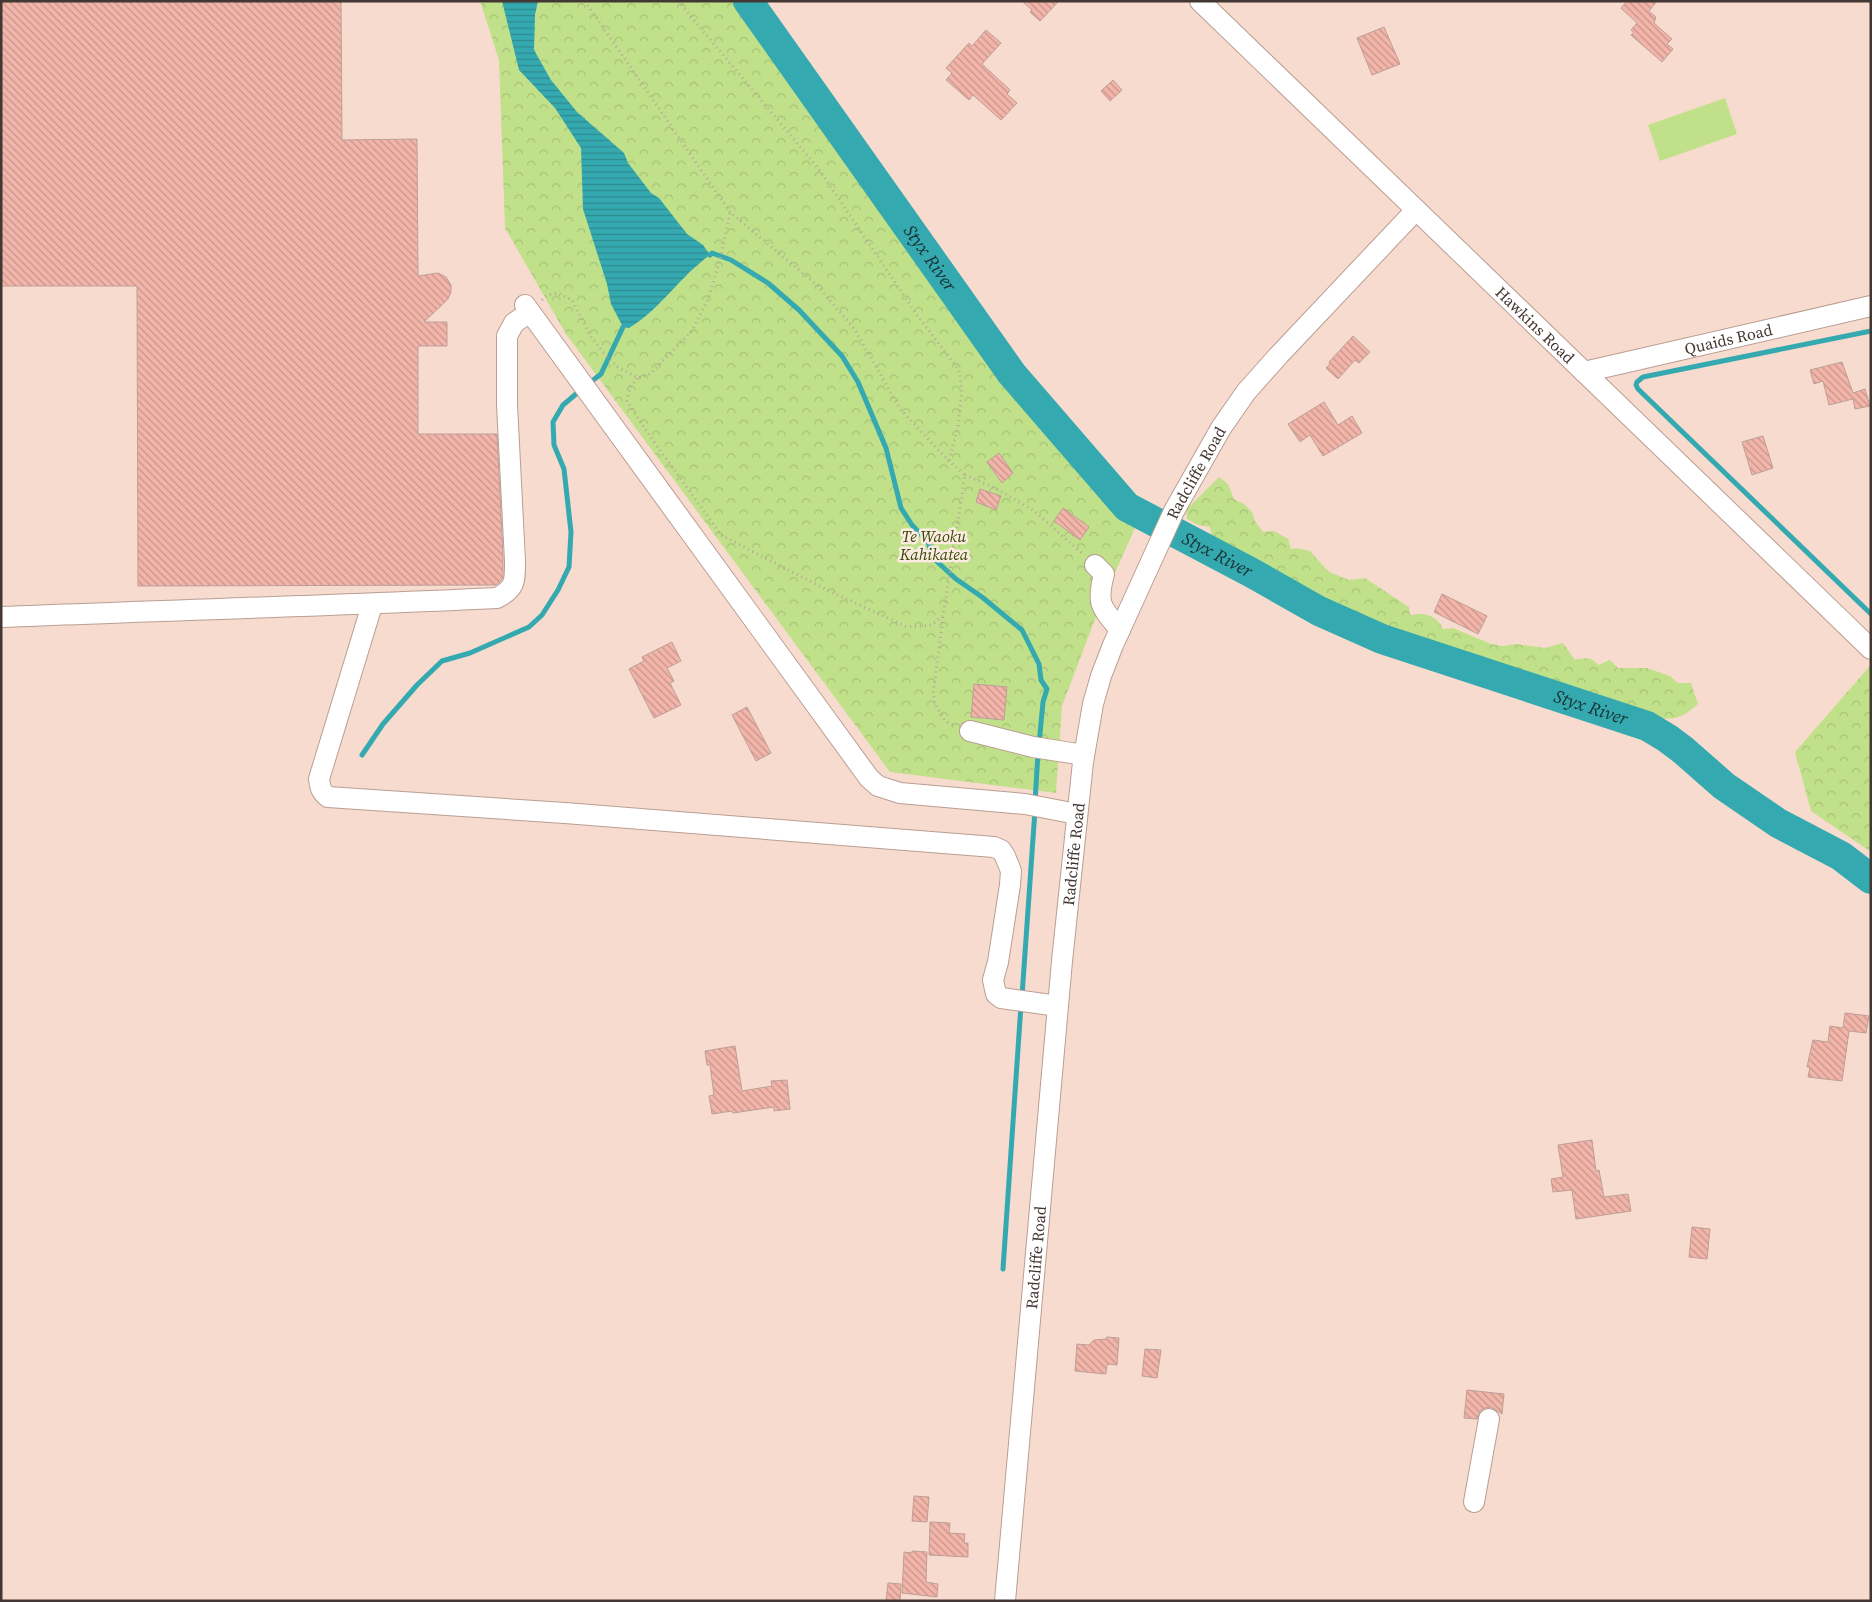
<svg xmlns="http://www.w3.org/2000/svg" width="1872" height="1602" font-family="'Source Serif 4',serif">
<defs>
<pattern id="forest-crowns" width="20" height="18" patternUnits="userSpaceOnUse" patternTransform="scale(1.25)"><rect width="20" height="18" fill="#c0e189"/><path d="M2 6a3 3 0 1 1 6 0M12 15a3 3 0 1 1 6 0" fill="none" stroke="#a6c277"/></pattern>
<pattern id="water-rules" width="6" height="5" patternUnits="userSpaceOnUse" patternTransform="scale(1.25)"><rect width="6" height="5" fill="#35a9b0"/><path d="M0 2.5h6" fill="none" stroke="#2e8a90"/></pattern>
<pattern id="building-back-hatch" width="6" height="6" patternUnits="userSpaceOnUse" patternTransform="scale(1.25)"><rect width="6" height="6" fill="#f3b5a9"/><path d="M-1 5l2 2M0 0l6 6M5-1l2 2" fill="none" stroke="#c6948a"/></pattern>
</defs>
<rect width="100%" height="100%" fill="#f8dbcf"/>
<!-- forest -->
<g fill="url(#forest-crowns)">
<polygon points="480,1 732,1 789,80 1136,526 1100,606 1062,706 1056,793 890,772 566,334 505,228 499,60"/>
<path d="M1219,477l9,7 6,15 10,5 8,8 3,9 8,11 11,-1 14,8 3,10 6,-1 13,3 19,21 20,8 16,-2 44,29 1,8c14,-3 27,0 33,14l10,-1 38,16 12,2 13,-2 29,4 18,-5 12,17c9,-2 16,-4 23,5l12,-5 8,8h29l23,8 8,7h13l7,21c-22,19 -23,13 -48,15 -13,2 -16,8 -31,6l-7,-8 -6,-11 -5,-1 -8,7 -4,6 -35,-8 -2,-11c-14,-3 -21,-10 -30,-21l-89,-35 -18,6 -18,-5 -7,-7 -9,-4 -14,1 -30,-7 -6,-6 -9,-18 -12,2h-16l-24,-12 -8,-16 -14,-11 -15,-7 -20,-17 -3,-15 -12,-2 -11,-6 -1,-9z"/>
<polygon points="1869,667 1871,669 1871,852 1811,811 1795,752"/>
</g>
<!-- pitch -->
<polygon fill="#c0e189" points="1725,98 1737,134 1660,161 1648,125"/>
<!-- water -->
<path fill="url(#water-rules)" d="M502,1h36l-3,14 -1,35 17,30 26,32 47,41 4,10 23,30 8,5 28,36 16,11 7,10c-30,21 -49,54 -81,73l-6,-1 -12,-23 -4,-20 -24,-75 -2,-61 -26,-40 -36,-38z"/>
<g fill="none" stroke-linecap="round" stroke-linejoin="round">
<!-- stream -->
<g stroke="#35a9b0" stroke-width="5">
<polyline points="710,255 712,253 731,260 768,283 799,310 842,356 858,382 886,448 901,508 912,525 928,542 933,558 956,579 982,597 1022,630 1039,664 1041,680 1047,689 1043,702 1039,744"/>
<polyline points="1871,331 1643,377 1637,382 1636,385 1638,389 1871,614"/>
<polyline points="588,384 601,374 623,327"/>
<polyline points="362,755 383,724 417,685 442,661 470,653 529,627 542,615 558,590 569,567 571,532 564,469 554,445 553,422 563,405 582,389"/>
<polyline points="1035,802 1038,753"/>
<polyline points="1022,996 1035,810"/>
<polyline points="1003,1269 1021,1005"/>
</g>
<!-- river -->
<path stroke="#35a9b0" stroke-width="30" id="s1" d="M748,1l264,373 115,133 125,66 67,38 63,28 265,87 20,12 16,12 41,36 54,37 63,33 30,23"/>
</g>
<!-- building -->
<g fill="url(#building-back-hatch)" stroke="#bd9f99">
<polygon points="1,1 341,1 342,140 417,139 418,276 438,273 446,277 451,285 451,292 448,299 424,322 447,322 447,346 418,346 418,434 497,434 503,557 503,577 500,582 496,585 138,586 137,286 1,286"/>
<polygon points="1022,1 1059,1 1040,21 1030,12 1032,10"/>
<polygon points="1627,1 1657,1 1649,11 1656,17 1654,23 1672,39 1667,44 1673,49 1662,62 1631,35 1634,32 1631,30 1637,23 1621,8"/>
<polygon points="1384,27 1400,64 1372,75 1357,38"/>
<polygon points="986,30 1001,43 982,64 1010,90 1007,94 1017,103 1001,120 973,95 969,100 946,80 952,73 946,68 969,43 972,46"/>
<polygon points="1113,80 1122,90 1110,101 1101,91"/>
<polygon points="1353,336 1370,352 1359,363 1355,360 1338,379 1326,368 1330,364 1329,362"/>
<polygon points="1842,362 1853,393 1865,389 1870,406 1855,409 1853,399 1829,405 1823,381 1814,384 1810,370"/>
<polygon points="1324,402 1338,425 1352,416 1362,433 1323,456 1310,435 1300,442 1288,424"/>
<polygon points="1763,436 1773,468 1752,475 1742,442"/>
<polygon points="999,453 1013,473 1002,483 987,462"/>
<polygon points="980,489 1001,496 996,510 976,502"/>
<polygon points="1063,508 1089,527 1080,540 1054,521"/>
<polygon points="1442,594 1487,616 1478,634 1434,612"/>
<polygon points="672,642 681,661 667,668 674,681 670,683 681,705 654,718 629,669 644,661 642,657"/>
<polygon points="974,684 1007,687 1004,720 971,717"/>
<polygon points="747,707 771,753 756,761 732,715"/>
<polygon points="1845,1013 1869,1016 1866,1033 1849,1031 1842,1081 1808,1077 1810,1067 1807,1067 1813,1040 1828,1042 1830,1026 1843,1028"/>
<polygon points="735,1046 742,1091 772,1086 771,1081 787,1080 790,1109 774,1111 774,1107 733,1113 732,1111 712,1114 709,1096 714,1095 710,1065 707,1065 705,1051"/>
<polygon points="1592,1140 1596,1171 1599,1170 1604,1197 1628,1194 1631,1211 1576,1219 1572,1190 1553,1192 1551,1179 1563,1177 1558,1145"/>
<polygon points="1692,1227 1710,1229 1707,1259 1689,1257"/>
<polygon points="1107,1337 1119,1338 1117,1365 1107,1364 1106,1374 1075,1371 1077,1344 1089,1345 1094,1340 1106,1339"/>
<polygon points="1145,1349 1161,1350 1157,1378 1142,1376"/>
<polygon points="1467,1390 1504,1394 1502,1414 1491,1407 1485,1408 1480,1411 1477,1419 1464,1418"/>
<polygon points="914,1496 929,1497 927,1522 912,1521"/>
<polygon points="930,1522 950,1523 949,1533 965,1534 964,1543 968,1543 968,1557 929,1555"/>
<polygon points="912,1551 927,1552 926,1582 938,1584 937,1597 902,1593 904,1552 912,1553"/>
<polygon points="888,1583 901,1584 900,1601 886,1601"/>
</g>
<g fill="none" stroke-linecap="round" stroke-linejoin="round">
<defs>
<g id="minor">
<path id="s2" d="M1200,1l671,648"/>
<polyline points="525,305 869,778 878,786 900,793 1025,804 1077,814"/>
<path id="s3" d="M1584,372l287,-66"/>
<path d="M1095,565l9,9c-8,30 -3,33 16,56"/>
<path d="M372,605l-53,174c1,8 2,13 9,18l237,16 429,34 7,3 4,6 6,15 -1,14 -12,77 -5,18 3,14 5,4 57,8"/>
<path d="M1,617c166,-7 331,-11 496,-19 19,-10 18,-17 18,-37l-8,-156v-69l7,-13 16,-11"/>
<polyline points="970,731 1033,747 1084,755"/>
<polyline points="1474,1502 1489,1419"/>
<path id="s4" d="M1005,1601l57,-640 21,-199 10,-58 8,-28 12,-31 46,-101 15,-33 47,-83 25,-36 33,-37 137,-145"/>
</g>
</defs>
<!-- minor casing -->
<use href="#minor" stroke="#ba9e93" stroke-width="22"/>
<!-- path -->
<g stroke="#bba49b" stroke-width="3" stroke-dasharray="1 4" stroke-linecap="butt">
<polyline points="585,1 730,212 818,286 855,330 900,409 949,461 965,475 943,616 931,625 907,627 821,587 721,535 647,432 627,401 630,387 638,378"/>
<polyline points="678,1 818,168 917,315 959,370 962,389 958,427 949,460"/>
<polyline points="542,300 547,295 557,293 572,300 591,337 609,359 619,368 638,378 650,374 692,331 708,299 721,256 730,213"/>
<polyline points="965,475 995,488 1034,511 1083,554"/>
<polyline points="943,617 933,694 937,708 945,721 955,726"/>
</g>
<!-- minor -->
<use href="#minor" stroke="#fff" stroke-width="20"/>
</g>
<g text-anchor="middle" stroke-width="5" stroke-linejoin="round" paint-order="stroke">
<!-- street labels -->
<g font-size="16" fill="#433733" stroke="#fdebe4">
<text dy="6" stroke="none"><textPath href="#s2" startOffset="466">Hawkins Road</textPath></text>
<text dy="6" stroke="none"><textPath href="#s3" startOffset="148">Quaids Road</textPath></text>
<text dy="6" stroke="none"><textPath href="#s4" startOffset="1155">Radcliffe Road</textPath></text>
<text dy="6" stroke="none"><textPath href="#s4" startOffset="750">Radcliffe Road</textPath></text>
<text dy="6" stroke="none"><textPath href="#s4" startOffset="345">Radcliffe Road</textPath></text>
</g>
<!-- park labels -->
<g font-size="16" font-style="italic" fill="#364a03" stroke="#fdebe4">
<text x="934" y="542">Te Waoku<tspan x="934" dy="18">Kahikatea</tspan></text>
</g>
<!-- water labels -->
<g font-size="18" font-style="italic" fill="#183133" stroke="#fdebe4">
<text dy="6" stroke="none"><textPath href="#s1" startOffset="315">Styx River</textPath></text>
<text dy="6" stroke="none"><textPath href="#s1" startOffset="735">Styx River</textPath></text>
<text dy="6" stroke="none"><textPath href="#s1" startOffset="1140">Styx River</textPath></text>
</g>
</g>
<!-- border -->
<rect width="1872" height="1602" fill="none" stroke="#433733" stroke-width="5"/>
</svg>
